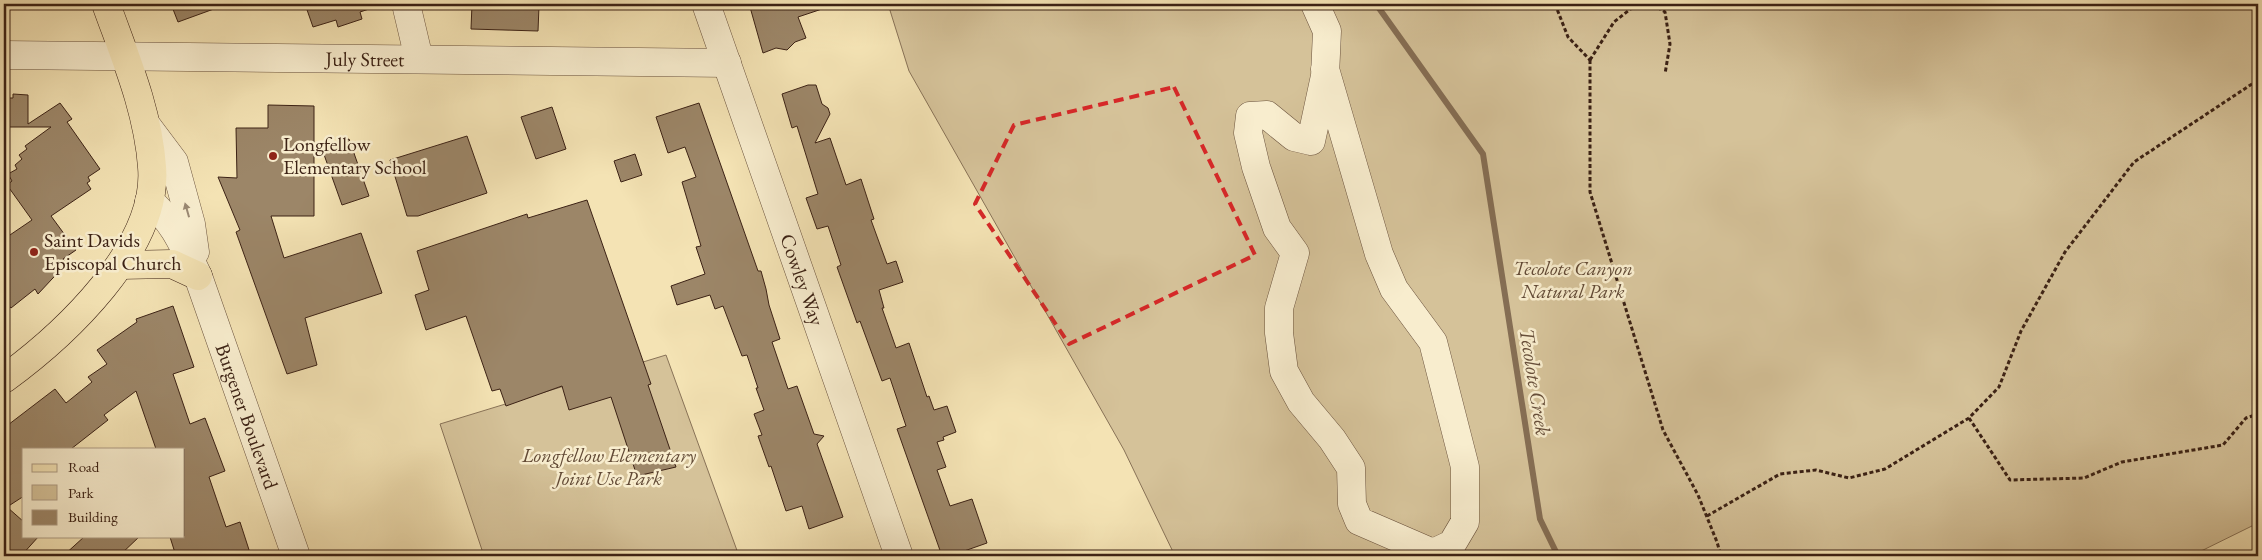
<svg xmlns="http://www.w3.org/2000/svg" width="2262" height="560" font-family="'EB Garamond',serif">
<rect width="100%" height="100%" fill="#f4e3b4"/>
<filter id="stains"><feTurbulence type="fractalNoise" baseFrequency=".004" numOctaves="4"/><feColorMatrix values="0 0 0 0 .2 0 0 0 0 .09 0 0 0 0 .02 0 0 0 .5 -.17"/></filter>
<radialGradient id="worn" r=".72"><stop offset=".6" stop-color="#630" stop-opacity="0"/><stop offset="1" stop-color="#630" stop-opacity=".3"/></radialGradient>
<!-- green -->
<g fill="#d5c299" stroke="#887257">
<polygon points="888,4 2258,4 2258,523 2191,556 1175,556 1124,450 909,71"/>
<polygon points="666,355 739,556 484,556 440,424"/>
</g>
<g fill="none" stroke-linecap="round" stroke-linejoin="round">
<!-- stream -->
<polyline stroke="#856e54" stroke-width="6" points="1376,4 1483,154 1540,519 1558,556"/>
</g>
<!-- building -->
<g fill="#9c8668" stroke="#3c2215">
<polygon points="171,4 221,4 222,6 178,22"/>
<polygon points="305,4 374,4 375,7 360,12 362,19 338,27 336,20 313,27"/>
<polygon points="472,4 525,4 539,6 538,31 471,29"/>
<polygon points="759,4 827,4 828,7 798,17 806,38 795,42 787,50 776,48 763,53 750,7"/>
<polygon points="808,85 816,85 822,104 828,108 830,114 815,143 830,138 846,185 861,179 874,219 871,220 887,264 896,261 903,282 879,290 884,308 882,308 896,348 909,343 927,397 929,396 934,410 947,406 956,432 943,437 944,440 937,442 946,467 937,470 950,506 972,499 987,543 950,556 942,556 897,429 906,426 890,378 882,381 860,321 857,323 837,267 841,265 828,226 817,229 806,198 818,194 797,126 792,128 782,94"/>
<polygon points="13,94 28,95 28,124 60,103 72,119 67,122 100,169 88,177 90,181 87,183 91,189 51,216 76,250 63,259 66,264 38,294 35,289 11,308 4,300 4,239 32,220 7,185 12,181 8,174 17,169 15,165 22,159 19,155 27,149 25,146 51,127 4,127 4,103 6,103 6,98 13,98"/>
<polygon points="699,103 758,271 761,271 766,289 769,305 780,339 772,342 788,389 797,386 814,434 824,436 817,444 843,517 809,529 802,506 786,511 771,466 769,467 758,436 762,435 754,414 764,410 756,388 758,388 747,355 742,356 723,306 715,309 710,295 677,305 671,286 705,274 696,247 701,246 682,182 696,177 685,147 668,153 656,117"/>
<polygon points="268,105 314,106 314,216 271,216 284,258 361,233 382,293 305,318 317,365 287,374 236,232 240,230 218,177 237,178 236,128 268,128"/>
<polygon points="552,107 566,149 536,159 521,117"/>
<polygon points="467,136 487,193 418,216 407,216 390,160"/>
<polygon points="349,139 369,196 342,205 322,149"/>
<polygon points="635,154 642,175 621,182 614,161"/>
<polygon points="587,200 651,384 648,385 676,467 637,476 611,397 569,410 562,386 506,406 500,389 492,391 466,316 426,330 415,295 429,290 417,251 527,214 528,218"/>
<polygon points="173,306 194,367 173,374 190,424 205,418 225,471 209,477 226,527 240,522 251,556 176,556 170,537 184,536 184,449 156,449 136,391 104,415 108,420 71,449 24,449 24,496 7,507 24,522 24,536 39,536 21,556 4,556 4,428 55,389 66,403 92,382 88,377 107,364 97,350 137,322 136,319"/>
<polygon points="85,536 140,536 119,556 63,556"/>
</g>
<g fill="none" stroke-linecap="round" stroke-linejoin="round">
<defs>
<g id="minor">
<polyline points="406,4 419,59"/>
<path id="s1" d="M706,4l193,552"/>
<polyline points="1315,4 1327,31 1325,76 1311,141 1294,137 1267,115 1250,116 1248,133 1256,167 1277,228 1295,253 1279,308 1279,333 1284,371 1301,402 1332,439 1351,468 1352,504 1359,521 1433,553 1452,544 1465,522 1465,467 1433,342 1394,289 1379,254 1325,69"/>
<path id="s2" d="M4,55l723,8"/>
<polyline points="147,126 174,162 191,224 195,252"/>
<path id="s3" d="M149,201c25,20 35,46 49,75l98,280"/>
</g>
<g id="major">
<polyline points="120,265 172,264 198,276"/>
<path d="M4,379c59,-43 155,-131 148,-212 -4,-57 -27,-110 -46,-163"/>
</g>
</defs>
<!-- minor casing -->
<use href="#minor" stroke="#6a523d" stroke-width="29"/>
<!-- major casing -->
<use href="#major" stroke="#3c2215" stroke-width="29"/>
<!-- path -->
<g stroke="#3c2215" stroke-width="3" stroke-dasharray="4 2.5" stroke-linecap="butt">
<polyline points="1555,4 1568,37 1590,60"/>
<polyline points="1652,4 1665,12 1670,44 1665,74"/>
<polyline points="1590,60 1590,192 1663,430 1698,495 1717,542 1721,556"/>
<polyline points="1590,60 1614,22 1637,4"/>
<polyline points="1969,418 2010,480 2084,478 2122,462 2223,445 2246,418 2258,414"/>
<polyline points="1707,516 1780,474 1816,470 1849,478 1885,469 1969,418 1999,387 2021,331 2065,252 2134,162 2258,80"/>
</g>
<!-- minor -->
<use href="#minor" stroke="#f8edce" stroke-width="28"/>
<!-- major -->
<use href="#major" stroke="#f4e3b4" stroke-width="28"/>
</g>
<!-- one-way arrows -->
<defs><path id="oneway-solid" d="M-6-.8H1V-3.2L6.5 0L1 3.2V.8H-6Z" transform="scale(1.25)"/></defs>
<use fill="#9a8872" href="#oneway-solid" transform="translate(187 210) rotate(-106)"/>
<!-- marked area -->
<path fill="none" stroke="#d62828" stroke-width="4" stroke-dasharray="10 6" stroke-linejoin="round" d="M1174,87l81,168 -186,89 -94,-140 39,-79z"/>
<!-- markers -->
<g fill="#8f2418" stroke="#f8edce" stroke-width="2">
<circle cx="273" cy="156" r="5"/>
<circle cx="34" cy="252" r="5"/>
</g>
<g text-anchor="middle" stroke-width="5" stroke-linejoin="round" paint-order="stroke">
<!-- street labels -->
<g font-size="20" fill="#3c2215" stroke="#f8edce">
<text dy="7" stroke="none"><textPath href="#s2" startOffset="361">July Street</textPath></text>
<text dy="7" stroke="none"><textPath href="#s1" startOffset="292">Cowley Way</textPath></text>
<text dy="7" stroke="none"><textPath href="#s3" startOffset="239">Burgener Boulevard</textPath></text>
</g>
<!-- poi labels -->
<g font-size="20" fill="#3c2215" stroke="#f8edce" text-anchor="start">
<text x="283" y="151">Longfellow<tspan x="283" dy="23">Elementary School</tspan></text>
<text x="44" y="247">Saint Davids<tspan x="44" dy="23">Episcopal Church</tspan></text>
</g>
<!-- park labels -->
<g font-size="20" font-style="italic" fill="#624a36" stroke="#f8edce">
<text x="1573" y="275">Tecolote Canyon<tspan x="1573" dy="23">Natural Park</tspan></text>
<text x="609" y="462">Longfellow Elementary<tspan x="609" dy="23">Joint Use Park</tspan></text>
</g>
<!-- water labels -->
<g font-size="21" font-style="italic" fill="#664e3a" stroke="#f8edce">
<text transform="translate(1535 382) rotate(81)" y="7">Tecolote Creek</text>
</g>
</g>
<!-- margin -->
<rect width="2262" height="560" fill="none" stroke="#f4e3b4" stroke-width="20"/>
<rect x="5" y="5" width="2252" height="550" fill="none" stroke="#3c2215" stroke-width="2.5"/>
<rect x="10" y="10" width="2242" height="540" fill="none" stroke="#3c2215"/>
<!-- legend -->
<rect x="22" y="448" width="162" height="90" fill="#f8edce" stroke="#ad9c84"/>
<rect x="32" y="464" width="25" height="8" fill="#f4e3b4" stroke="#ad9c84"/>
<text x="68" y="472" font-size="15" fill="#3c2215">Road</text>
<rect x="32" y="485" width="25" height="15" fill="#d5c299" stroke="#ad9c84"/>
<text x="68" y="498" font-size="15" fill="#3c2215">Park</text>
<rect x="32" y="510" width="25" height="15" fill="#9c8668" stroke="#ad9c84"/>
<text x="68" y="522" font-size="15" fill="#3c2215">Building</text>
<rect width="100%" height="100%" filter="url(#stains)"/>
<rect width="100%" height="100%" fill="url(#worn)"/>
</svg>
